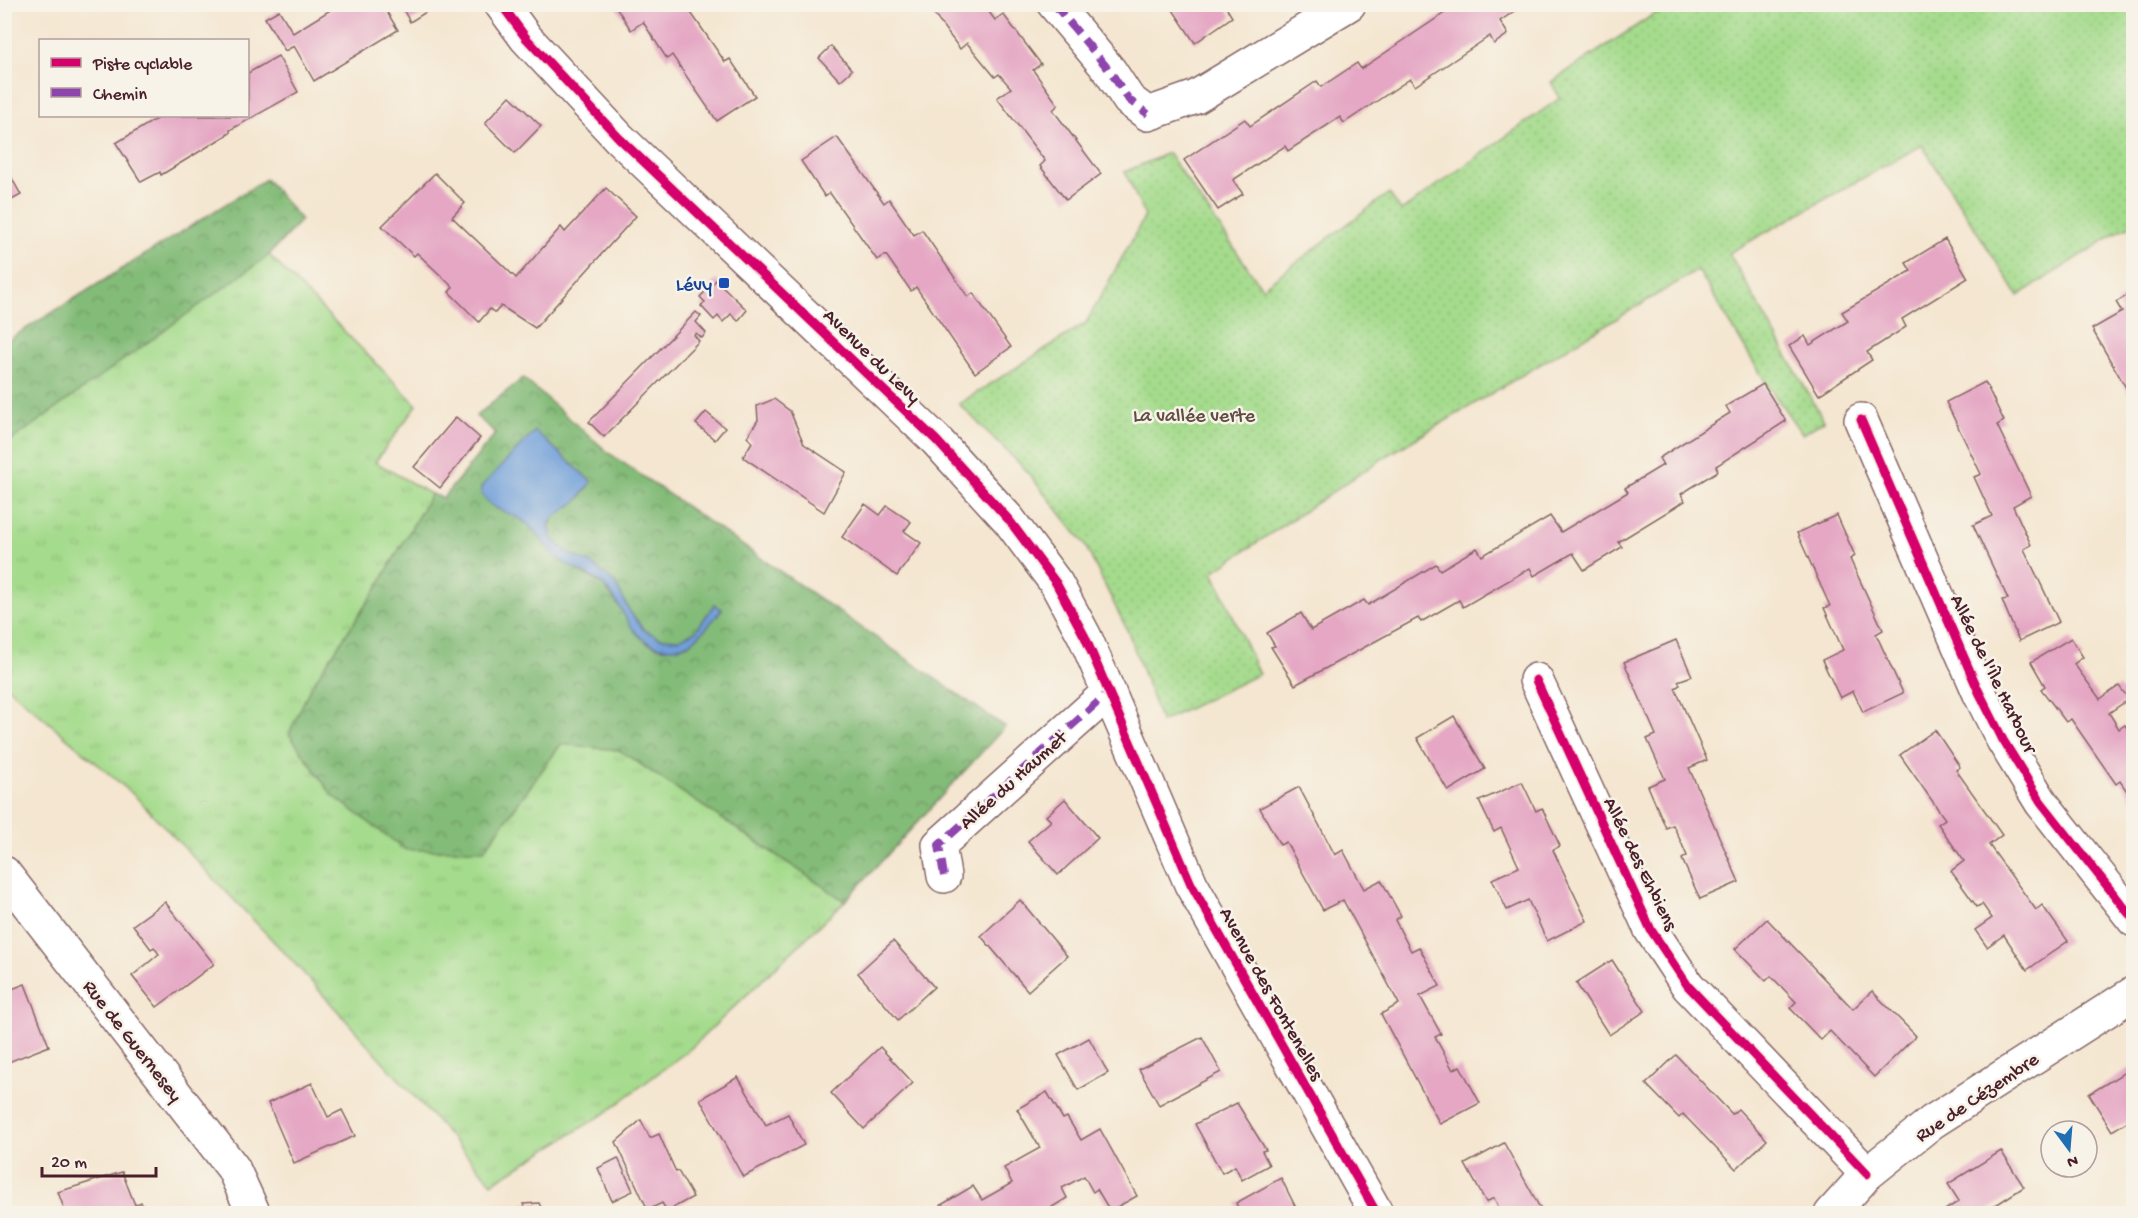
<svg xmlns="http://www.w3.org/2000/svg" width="2138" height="1218" font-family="'Gochi Hand',sans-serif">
<defs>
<pattern id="grass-tufts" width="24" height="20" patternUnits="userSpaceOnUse" patternTransform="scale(1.5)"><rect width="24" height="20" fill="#a4db8c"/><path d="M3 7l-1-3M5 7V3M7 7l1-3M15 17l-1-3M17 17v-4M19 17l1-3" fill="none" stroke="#8fbc79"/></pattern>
<pattern id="forest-crowns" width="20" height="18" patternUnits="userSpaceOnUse" patternTransform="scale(1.5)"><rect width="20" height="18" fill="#83bb78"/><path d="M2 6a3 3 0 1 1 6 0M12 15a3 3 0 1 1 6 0" fill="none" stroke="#6d9763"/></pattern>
<pattern id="park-dots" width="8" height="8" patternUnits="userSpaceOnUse" patternTransform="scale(1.5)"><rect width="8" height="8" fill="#a4db8c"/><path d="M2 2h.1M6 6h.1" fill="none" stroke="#8fbc79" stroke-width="1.8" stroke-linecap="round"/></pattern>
</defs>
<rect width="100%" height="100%" fill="#f7f3e8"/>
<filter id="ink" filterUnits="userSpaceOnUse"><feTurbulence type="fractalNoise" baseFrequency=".0167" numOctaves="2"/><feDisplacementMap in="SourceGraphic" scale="12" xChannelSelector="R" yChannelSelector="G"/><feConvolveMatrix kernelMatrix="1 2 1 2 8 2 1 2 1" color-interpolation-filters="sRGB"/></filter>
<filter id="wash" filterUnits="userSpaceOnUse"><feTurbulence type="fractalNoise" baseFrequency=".008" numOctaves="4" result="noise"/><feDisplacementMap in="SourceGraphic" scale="24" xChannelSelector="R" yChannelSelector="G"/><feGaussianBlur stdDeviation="1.35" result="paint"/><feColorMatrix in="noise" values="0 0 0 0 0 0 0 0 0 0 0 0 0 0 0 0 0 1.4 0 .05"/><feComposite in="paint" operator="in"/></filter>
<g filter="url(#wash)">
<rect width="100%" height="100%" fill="#f4e6d0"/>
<!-- grass -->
<polygon fill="url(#grass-tufts)" stroke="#777d5c" stroke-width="1.5" points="269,255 417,405 375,462 431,494 377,588 484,850 561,744 619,750 845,901 690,1049 604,1114 492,1183 299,968 135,796 5,685 4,445"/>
<!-- forest -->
<g fill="url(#forest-crowns)" stroke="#666d52" stroke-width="1.5" fill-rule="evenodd">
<polygon points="266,179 301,220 269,255 5,445 5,342"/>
<path d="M523,378l86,75 396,274 -160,174 -226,-151 -58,-6 -77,106h-78l-74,-55 -43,-61 21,-46 67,-100 54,-94 12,4 53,-65 -20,-17zM585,477l7,5 -14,18 -26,19 -3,9 4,11 15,14 24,11 23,19 15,29 14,18 16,8 19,2 17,-9 18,-26 8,4 -31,34 -11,4 -18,1 -15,-5 -44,-58 -43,-25 -35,-39z"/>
</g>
<!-- park -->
<polygon fill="url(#park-dots)" stroke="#777d5c" stroke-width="1.5" points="2017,5 2027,8 2133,5 2133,225 2119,231 2018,296 1922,145 1729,253 1824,421 1802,434 1766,383 1698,270 1385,457 1213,572 1259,674 1161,722 1129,634 1084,543 1025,469 959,404 1086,323 1145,216 1125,172 1168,153 1262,288 1389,193 1401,211 1560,98 1551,82 1668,5"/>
<!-- water -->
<path fill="#6f9fd9" stroke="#5c5f82" stroke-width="1.5" d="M535,431l57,51 -14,18 -26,19 -3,9 4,11 15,14 24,11 23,19 15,29 14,18 16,8 19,1 17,-8 18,-26 8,4c-16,20 -32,45 -62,38 -34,-8 -34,-42 -57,-62 -12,-11 -30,-15 -43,-25 -14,-10 -21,-27 -34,-37 -15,-13 -29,-7 -45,-29v-7z"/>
<g id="blocks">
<!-- building -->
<g fill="#e5a7c4">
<polygon points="340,4 382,4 398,30 314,81 294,46 285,51 265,18 279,10 293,33"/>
<polygon points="400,4 439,4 410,22"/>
<polygon points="614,4 685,4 725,62 730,59 755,96 717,121 672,55 667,59 643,22 631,30"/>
<polygon points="926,4 983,4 995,20 1003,14 1041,64 1033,70 1058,105 1053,110 1101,174 1066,200 1040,166 1045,161 997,98 1011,88 999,74 995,77 967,43 960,49"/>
<polygon points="1169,4 1224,4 1232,17 1195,43"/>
<polygon points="1458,4 1525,4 1500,21 1508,34 1494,44 1490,36 1415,86 1410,79 1344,123 1340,117 1288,151 1285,146 1233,180 1243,194 1218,210 1184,160 1245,119 1250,126 1317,81 1321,87 1357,63 1361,69"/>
<polygon points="831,46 852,70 840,81 819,58"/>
<polygon points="278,56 298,92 230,130 230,133 161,175 160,172 141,182 116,143 161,116 248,116 248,73"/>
<polygon points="510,96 541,126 515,153 485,123"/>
<polygon points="837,137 884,203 889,199 914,235 922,230 968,297 973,293 1011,347 975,373 916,287 911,291 886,255 877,260 830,193 825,197 801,161"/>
<polygon points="4,164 21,195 4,204"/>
<polygon points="435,173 465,203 452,217 516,278 561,227 565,232 606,188 636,216 535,328 501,306 495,313 490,309 479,322 449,292 453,287 417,253 414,256 382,226"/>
<polygon points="1945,239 1968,278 1902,319 1906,327 1867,352 1872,360 1819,395 1789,346 1805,336 1810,345 1848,321 1842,312 1911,271 1906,263"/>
<polygon points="716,280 747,310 738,321 731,314 723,322 718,316 714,320 701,306 705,302 700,297"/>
<polygon points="2133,292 2133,400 2092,329 2122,312 2116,302"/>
<polygon points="696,312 701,316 696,322 706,333 702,338 696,333 694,335 699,341 604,437 589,422"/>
<polygon points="1985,382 2004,421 1997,425 2031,496 2013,506 2031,545 2024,549 2059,622 2019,641 2002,600 2008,599 1973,525 1992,516 1974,477 1981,474 1946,402"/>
<polygon points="1763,384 1786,421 1716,466 1718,471 1681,494 1685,501 1618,542 1622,547 1584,570 1573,553 1534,576 1530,568 1463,607 1459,600 1421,622 1418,618 1295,685 1271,647 1275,646 1267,633 1301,613 1311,630 1364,600 1368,605 1436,564 1440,570 1477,548 1482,556 1550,516 1561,532 1628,492 1625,488 1663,465 1659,458 1730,413 1726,406"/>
<polygon points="774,399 790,411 804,444 846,472 824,512 743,457 752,442 747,437 758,420 757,406"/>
<polygon points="706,412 725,428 715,440 696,424"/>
<polygon points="456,417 480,438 440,488 414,467"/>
<polygon points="865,504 880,515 887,506 911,522 904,531 921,543 897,576 842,537"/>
<polygon points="1837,515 1855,556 1850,559 1883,630 1876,634 1903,693 1863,712 1853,691 1840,698 1822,660 1843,650 1824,608 1830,606 1797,533"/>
<polygon points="2071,638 2083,657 2074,664 2100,699 2119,686 2129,699 2109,713 2119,729 2125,725 2133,737 2133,800 2120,781 2116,784 2071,719 2066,722 2041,689 2045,686 2031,662"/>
<polygon points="1676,640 1692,676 1678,681 1680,685 1675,688 1707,760 1689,768 1739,882 1700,899 1682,859 1687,856 1681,842 1673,825 1666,828 1648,786 1665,779 1647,739 1656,735 1624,662"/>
<polygon points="1454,716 1485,769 1448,791 1417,738"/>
<polygon points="1935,730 1960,767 1956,770 2002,835 1989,845 2036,910 2042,905 2068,941 2027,970 2004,935 1987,947 1975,930 1992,918 1982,904 1977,907 1951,871 1964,861 1938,824 1945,819 1900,755"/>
<polygon points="1522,782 1536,811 1542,808 1560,846 1553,850 1587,921 1547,941 1528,900 1507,910 1492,879 1519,867 1501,828 1494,832 1479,801"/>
<polygon points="1299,787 1335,855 1343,850 1364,889 1381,880 1401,916 1395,920 1411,951 1419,947 1440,986 1420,996 1441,1034 1435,1037 1453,1070 1460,1066 1480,1103 1440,1124 1381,1014 1399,1004 1343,900 1323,910 1286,842 1280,845 1260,808"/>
<polygon points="1065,799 1098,838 1058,875 1028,841 1051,821 1046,816"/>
<polygon points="1020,900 1067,956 1028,991 981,936"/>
<polygon points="165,902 214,964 157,1007 132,976 159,954 154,947 151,949 133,925"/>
<polygon points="1767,919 1853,1009 1872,991 1916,1036 1874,1077 1830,1031 1821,1040 1790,1008 1796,1002 1771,976 1766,981 1735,949"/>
<polygon points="893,941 934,987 898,1020 858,973"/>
<polygon points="1612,960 1645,1011 1609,1035 1576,983"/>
<polygon points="25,984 49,1046 6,1063 4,992"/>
<polygon points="1202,1037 1221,1072 1159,1105 1139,1069"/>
<polygon points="1089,1038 1108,1073 1078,1090 1058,1055"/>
<polygon points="880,1047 913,1083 864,1129 831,1093"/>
<polygon points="1676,1055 1732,1114 1738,1109 1767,1140 1736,1169 1683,1114 1679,1118 1646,1084"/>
<polygon points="2133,1067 2133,1118 2112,1131 2089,1094"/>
<polygon points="738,1077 766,1125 788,1114 804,1145 743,1177 700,1099"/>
<polygon points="312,1083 328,1117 342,1110 355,1136 294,1163 268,1103"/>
<polygon points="1047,1092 1063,1119 1067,1117 1081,1140 1100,1129 1137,1196 1110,1211 1097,1189 1093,1192 1084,1176 1062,1188 1067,1198 1041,1214 938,1214 944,1210 941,1205 973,1186 982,1200 1012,1183 1004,1168 1040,1148 1017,1109"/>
<polygon points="1237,1103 1266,1150 1262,1151 1269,1165 1242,1180 1235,1166 1222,1173 1195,1124"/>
<polygon points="641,1120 650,1138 659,1134 676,1172 678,1171 693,1197 667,1211 662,1203 648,1210 616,1142"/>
<polygon points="1504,1143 1532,1193 1543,1214 1502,1214 1494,1198 1486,1202 1465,1164"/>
<polygon points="2001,1151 2024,1187 1982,1214 1939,1214 1959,1201 1948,1184"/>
<polygon points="618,1158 633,1191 612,1201 598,1168"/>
<polygon points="122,1172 135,1205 141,1202 145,1214 66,1214 58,1192"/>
<polygon points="1281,1178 1299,1214 1241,1214 1236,1203"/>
<polygon points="539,1203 544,1214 527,1214 523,1204"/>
</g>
</g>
</g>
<g filter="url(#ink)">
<use href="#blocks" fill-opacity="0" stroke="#866565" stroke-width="1.5"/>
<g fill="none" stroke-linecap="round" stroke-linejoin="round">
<defs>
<g id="minor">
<polyline points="1054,4 1110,71 1129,100 1148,114 1196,97 1349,4"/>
<polyline points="1861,420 1979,692 2003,740 2041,802 2134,920"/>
<polyline points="1536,680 1651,930 1688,986 1867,1174"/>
<polyline points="4,873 233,1168 254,1214"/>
<polyline points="944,876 939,845 1109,692"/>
<polyline points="1831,1214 1867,1174 1932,1122 2134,993"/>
</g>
<polyline id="tertiary" points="501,4 526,38 619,138 936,440 1009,520 1056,583 1085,637 1191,884 1377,1214"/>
</defs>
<!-- minor casing -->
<use href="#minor" stroke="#866565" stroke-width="36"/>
<!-- tertiary casing -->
<use href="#tertiary" stroke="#866565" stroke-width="36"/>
<!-- minor -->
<use href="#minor" stroke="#fff" stroke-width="33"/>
<!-- tertiary -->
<use href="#tertiary" stroke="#fff" stroke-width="33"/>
<!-- quiet -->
<g stroke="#8e44ad" stroke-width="8" stroke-dasharray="15 8" stroke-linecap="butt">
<polyline points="1054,4 1110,71 1129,100 1148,114"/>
<polyline points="944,876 939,845 1109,692"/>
</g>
<defs>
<g id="cycleway">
<polyline points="501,4 526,38 619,138 936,440 1009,520 1056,583 1085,637 1191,884 1377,1214"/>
<polyline points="1861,420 1979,692 2003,740 2041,802 2134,920"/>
<polyline points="1536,680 1651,930 1688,986 1867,1174"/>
</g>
</defs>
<!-- cycleway casing -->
<use href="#cycleway" stroke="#f7f3e8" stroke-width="13"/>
<!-- cycleway -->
<use href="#cycleway" stroke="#d6006c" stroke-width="9"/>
</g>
</g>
<!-- markers -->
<rect fill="#1a4fb4" stroke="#f7f3e8" stroke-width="2" x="718" y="277" width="12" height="12" rx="3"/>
<g text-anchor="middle" stroke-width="5" stroke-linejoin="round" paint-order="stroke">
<!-- transit labels -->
<g font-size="20" fill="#164399" stroke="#f7f3e8" text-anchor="end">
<text x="712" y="290">Lévy</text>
</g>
<!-- street labels -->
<g font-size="20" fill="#4a1f2b" stroke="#f7f3e8">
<text transform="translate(873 355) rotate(44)" y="7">Avenue du Levy</text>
<text transform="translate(1995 673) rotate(64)" y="7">Allée de l'Île Harbour</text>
<text transform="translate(1012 779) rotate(-42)" y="7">Allée du Haumet</text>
<text transform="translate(1642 863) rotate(64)" y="7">Allée des Ehbiens</text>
<text transform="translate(1273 993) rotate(61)" y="7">Avenue des Fontenelles</text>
<text transform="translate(134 1040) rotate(52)" y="7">Rue de Guernesey</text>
<text transform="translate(1976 1096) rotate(-34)" y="7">Rue de Cézembre</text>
</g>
<!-- park labels -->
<g font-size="20" fill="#604e43" stroke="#f7f3e8">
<text x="1194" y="421">La vallée verte</text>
</g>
</g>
<!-- margin -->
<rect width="2138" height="1218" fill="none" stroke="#f7f3e8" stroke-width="24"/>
<!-- legend -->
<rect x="39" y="39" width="210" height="78" fill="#f7f3e8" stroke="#b29e9c" stroke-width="1.5"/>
<rect x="51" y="58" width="30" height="9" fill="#d6006c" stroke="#b29e9c" stroke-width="1.5"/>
<text x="93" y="69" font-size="18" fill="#4a1f2b">Piste cyclable</text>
<rect x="51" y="88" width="30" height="9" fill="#8e44ad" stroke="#b29e9c" stroke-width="1.5"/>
<text x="93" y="99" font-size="18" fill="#4a1f2b">Chemin</text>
<!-- north arrow -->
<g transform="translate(2069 1149) rotate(164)"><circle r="28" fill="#f7f3e8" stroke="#b29e9c" stroke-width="1.5"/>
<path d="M0-4.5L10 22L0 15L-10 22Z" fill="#1f6fb2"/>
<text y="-9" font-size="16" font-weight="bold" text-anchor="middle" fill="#4a1f2b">N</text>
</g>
<!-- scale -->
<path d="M42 1167v9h114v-9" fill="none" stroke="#4a1f2b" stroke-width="3"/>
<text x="51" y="1167" font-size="18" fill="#4a1f2b" stroke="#f7f3e8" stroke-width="4.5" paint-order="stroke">20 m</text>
</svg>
